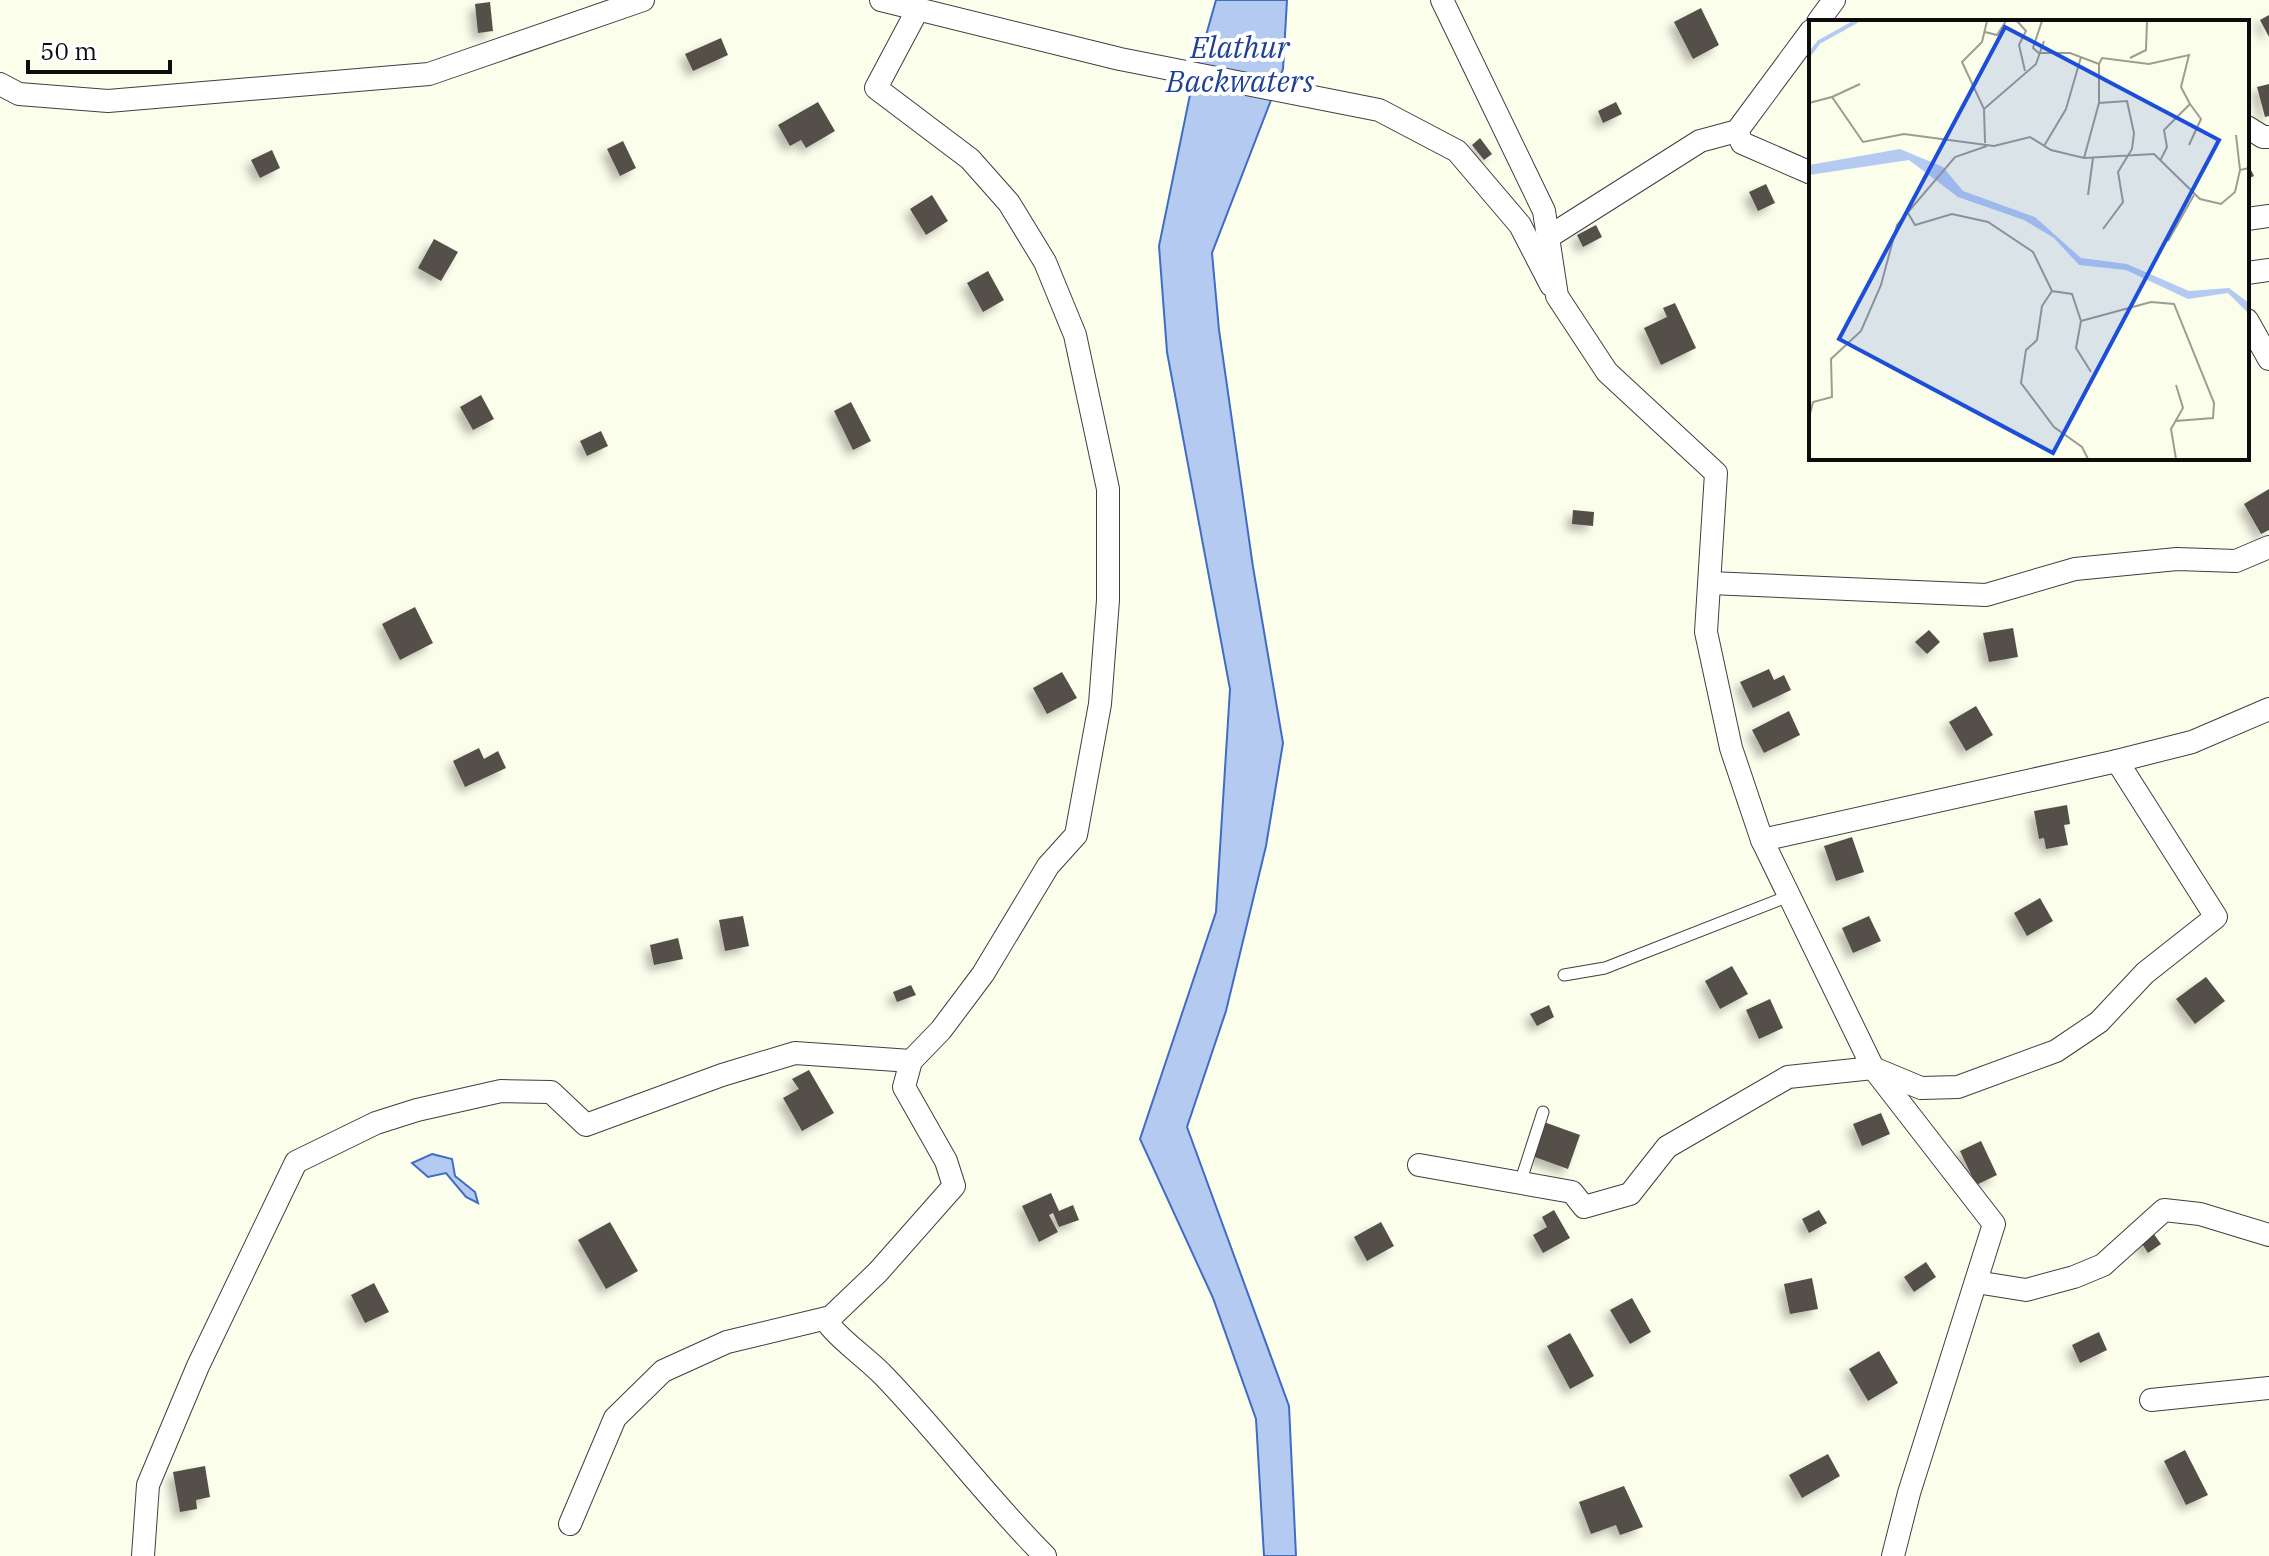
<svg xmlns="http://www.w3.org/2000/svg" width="2269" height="1556" font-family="'IBM Plex Serif',serif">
<defs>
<filter id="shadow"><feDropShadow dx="-6" dy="6" stdDeviation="4" flood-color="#0004"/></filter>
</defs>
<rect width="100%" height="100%" fill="#fcfeec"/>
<!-- water -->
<g fill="#b4caf1" stroke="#416cc3" stroke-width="2">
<polygon points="1216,0 1287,0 1283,69 1212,253 1219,330 1253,567 1283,743 1266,846 1226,1011 1187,1127 1289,1406 1296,1556 1264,1556 1256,1419 1213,1298 1140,1139 1216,912 1230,689 1167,352 1159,246 1192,85"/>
<polygon points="432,1154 452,1159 455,1176 475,1192 478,1203 466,1197 446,1173 428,1177 412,1163"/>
</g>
<!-- building -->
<g fill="#545049" filter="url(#shadow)">
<polygon points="490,2 493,31 478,33 475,4"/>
<polygon points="1701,8 1719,45 1693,59 1674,22"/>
<polygon points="2269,15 2269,37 2260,20"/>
<polygon points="721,38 728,55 693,71 685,54"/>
<polygon points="2269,84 2269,116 2265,117 2257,87"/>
<polygon points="818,102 835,131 806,148 801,140 790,146 778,125"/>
<polygon points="1616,102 1622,114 1603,123 1598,111"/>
<polygon points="1480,138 1492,154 1484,160 1472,145"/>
<polygon points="623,141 636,168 620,176 607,149"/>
<polygon points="272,150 280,168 260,178 251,160"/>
<polygon points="2247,162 2254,176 2247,179"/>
<polygon points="1766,184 1775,203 1758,211 1749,192"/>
<polygon points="932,195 948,221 926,235 910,209"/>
<polygon points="1596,225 1602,237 1583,247 1577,235"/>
<polygon points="434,239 458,252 441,281 418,268"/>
<polygon points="988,271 1004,300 983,312 967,283"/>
<polygon points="1675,303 1696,348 1661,365 1644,328 1667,317 1663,308"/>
<polygon points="481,395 494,419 473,430 460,407"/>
<polygon points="851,402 871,441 853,450 834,411"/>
<polygon points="601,431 608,446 587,456 580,441"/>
<polygon points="2269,489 2269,530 2261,534 2244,504"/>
<polygon points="1573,510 1594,512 1593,526 1572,524"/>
<polygon points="415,607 433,643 400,660 382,624"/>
<polygon points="2013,628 2018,657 1989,662 1983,633"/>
<polygon points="1929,630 1940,642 1927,654 1915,642"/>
<polygon points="1769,669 1774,680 1784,675 1791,690 1753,708 1740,682"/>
<polygon points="1062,672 1077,698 1047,714 1033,688"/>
<polygon points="1976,706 1993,735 1966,751 1949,722"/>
<polygon points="1789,711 1800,735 1764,753 1752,730"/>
<polygon points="479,748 484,759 498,751 506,768 465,787 453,761"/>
<polygon points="2067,805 2070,824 2064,825 2068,845 2046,849 2044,838 2039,839 2034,811"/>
<polygon points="1852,837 1864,872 1836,881 1824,846"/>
<polygon points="2040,898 2053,921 2027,936 2014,913"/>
<polygon points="743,916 749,946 725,951 719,920"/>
<polygon points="1869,916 1881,941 1853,953 1842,928"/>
<polygon points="678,938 683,959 654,965 650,945"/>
<polygon points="1732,966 1748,994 1720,1009 1705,981"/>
<polygon points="2206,977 2225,1001 2195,1024 2176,999"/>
<polygon points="911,985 916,995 897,1002 893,992"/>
<polygon points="1770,999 1783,1028 1759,1039 1746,1010"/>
<polygon points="1549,1005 1554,1017 1537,1026 1530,1014"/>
<polygon points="809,1070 834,1113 802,1131 783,1098 799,1089 792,1079"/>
<polygon points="1881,1113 1890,1134 1862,1146 1853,1124"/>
<polygon points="1544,1122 1580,1135 1568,1169 1532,1156"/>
<polygon points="1981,1141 1997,1175 1976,1185 1960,1151"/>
<polygon points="1051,1193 1059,1211 1073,1205 1079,1220 1059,1227 1053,1213 1049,1215 1058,1232 1039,1242 1022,1206"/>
<polygon points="1554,1210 1570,1238 1543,1253 1533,1235 1547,1227 1542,1217"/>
<polygon points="1819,1210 1827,1223 1809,1233 1802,1219"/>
<polygon points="610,1222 638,1271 606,1289 578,1240"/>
<polygon points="1381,1222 1394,1246 1367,1261 1354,1237"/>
<polygon points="2151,1230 2161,1244 2148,1253 2139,1239"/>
<polygon points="1926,1262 1936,1277 1914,1292 1904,1277"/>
<polygon points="1812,1278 1818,1309 1790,1314 1784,1284"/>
<polygon points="374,1283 389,1312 365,1323 351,1295"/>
<polygon points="1632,1298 1651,1332 1630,1344 1610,1310"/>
<polygon points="2099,1332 2107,1350 2080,1363 2072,1345"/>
<polygon points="1570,1333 1594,1376 1570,1389 1547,1346"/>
<polygon points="1879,1351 1898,1383 1868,1401 1849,1369"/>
<polygon points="2185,1450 2208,1495 2186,1505 2164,1461"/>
<polygon points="1828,1454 1840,1476 1802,1498 1789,1475"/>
<polygon points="205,1466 210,1497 196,1500 197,1509 180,1512 173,1472"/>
<polygon points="1624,1486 1643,1527 1620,1535 1616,1525 1591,1534 1579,1502"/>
</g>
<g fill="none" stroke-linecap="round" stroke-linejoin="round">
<defs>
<g id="service">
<polyline points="1564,975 1605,968 1789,896"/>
<polyline points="1520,1183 1543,1112"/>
</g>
<g id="minor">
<polyline points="881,0 1120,59 1379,110 1457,151 1520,225 1551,285"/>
<polyline points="1442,0 1544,211 1557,296 1607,372 1716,473 1706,632 1731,748 1762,840 1873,1068 1994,1224 1909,1493 1893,1556"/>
<polyline points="1818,22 1834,0"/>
<polyline points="0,84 19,94 108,101 429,74 643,0"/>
<polyline points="2247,127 2263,137 2269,137"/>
<polyline points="1737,131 1742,143 1811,173"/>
<polyline points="2247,219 2269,216"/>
<polyline points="1550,236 1700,141 1737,131 1811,31"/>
<polyline points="2247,273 2269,270"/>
<polyline points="2247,320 2269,359"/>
<polyline points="1710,583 1986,595 2075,569 2177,559 2236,561 2269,547"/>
<polyline points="2117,761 2192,742 2269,709"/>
<polyline points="1419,1165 1572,1192 1584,1207 1630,1194 1667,1147 1788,1077 1873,1068 1921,1088 1958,1087 2056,1051 2099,1022 2145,973 2216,917 2117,761 1762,840"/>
<polyline points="1976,1282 2026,1290 2074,1277 2103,1265 2164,1210 2200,1214 2269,1235"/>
<path d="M831,1317l-1,9c16,19 37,32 54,50 56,58 104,123 161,180"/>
<polyline points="2151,1400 2269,1388"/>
<polyline points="570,1524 615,1418 663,1371 727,1342 831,1317 878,1272 954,1186 946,1161 904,1087 911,1061 941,1030 983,974 1048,866 1076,835 1100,704 1108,600 1108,489 1075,335 1045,262 1009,203 970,159 876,88 918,9"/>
<polyline points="143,1556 148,1485 198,1366 296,1162 376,1123 417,1110 501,1091 551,1092 586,1125 722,1075 795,1053 911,1061"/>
</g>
</defs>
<!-- service casing -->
<use href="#service" stroke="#3f3f3f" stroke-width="13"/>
<!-- minor casing -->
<use href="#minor" stroke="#3f3f3f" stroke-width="24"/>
<!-- service -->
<use href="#service" stroke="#fff" stroke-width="11"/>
<!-- minor -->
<use href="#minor" stroke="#fff" stroke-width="22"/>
</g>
<g text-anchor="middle" stroke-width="8" stroke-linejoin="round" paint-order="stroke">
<!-- water labels -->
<g font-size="30" font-style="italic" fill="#1f4194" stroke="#fff">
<text x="1240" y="58">Elathur<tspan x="1240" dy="34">Backwaters</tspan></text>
</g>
</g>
<!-- overview -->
<g transform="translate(1809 20)">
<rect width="440" height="440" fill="#fcfeec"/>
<path d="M91,129l43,18 20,24 72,26 46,41 46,6 62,27 40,-3 20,15v11l-21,-21 -40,6 -62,-29 -47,-5 -25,-27 -30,-18 -66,-23 -49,-37 -100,15v-10z" fill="#b4caf1"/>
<path fill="none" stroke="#b4caf1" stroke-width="4" d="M0,35l10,-13 38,-21"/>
<path fill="none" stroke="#9c9d92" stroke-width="2" d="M208,1l9,10 -7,14 6,26M176,12l12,3 9,-14M231,33h30l29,11 3,-6 47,6 40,-9 -8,32 9,17 -26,26 3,17 -7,14M231,34l-7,-6 9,-27M321,38l16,-8 1,-29M23,77l28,-13M0,83l23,-6 31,45 41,-8 90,12 36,-9 21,13 33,8 70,-4 46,45 21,5 14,-12 5,-22 9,-2M290,83v-39M175,89l52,-45 8,-23M427,115l4,35M176,123l-1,-34 -22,-47 20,-20 5,-21M380,125l12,-26 -11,-15M235,126l22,-37 15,-52M275,138l15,-55 28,-2 7,32 -2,16 -14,23 5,30 -20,27M279,175l5,-37M99,193l7,12 37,-11 36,8 45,30 19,39 20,3 9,27 -5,27 15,24M359,221l26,-46M243,271l-10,15 -5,34 -11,10 -5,33 33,44 28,20 6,12M272,301l70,-19 23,2 40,99 -1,15 -38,3M0,398l4,-16 19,-5 -1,-38 30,-28 20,-46 16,-60 58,-68 32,-11M367,439l-5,-30 12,-21 -7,-23"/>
<path fill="#1d4ed8" fill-opacity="0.15" stroke="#1d4ed8" stroke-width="4" d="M196,7l214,113 -166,313 -214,-114z"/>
<rect width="440" height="440" fill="none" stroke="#0c0c0c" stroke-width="4"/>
</g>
<!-- scale -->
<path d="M28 60v12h142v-12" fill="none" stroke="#0c0c0c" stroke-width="4"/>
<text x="40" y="60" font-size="24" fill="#0c0c0c" stroke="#ffffff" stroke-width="6" paint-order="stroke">50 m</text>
</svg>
